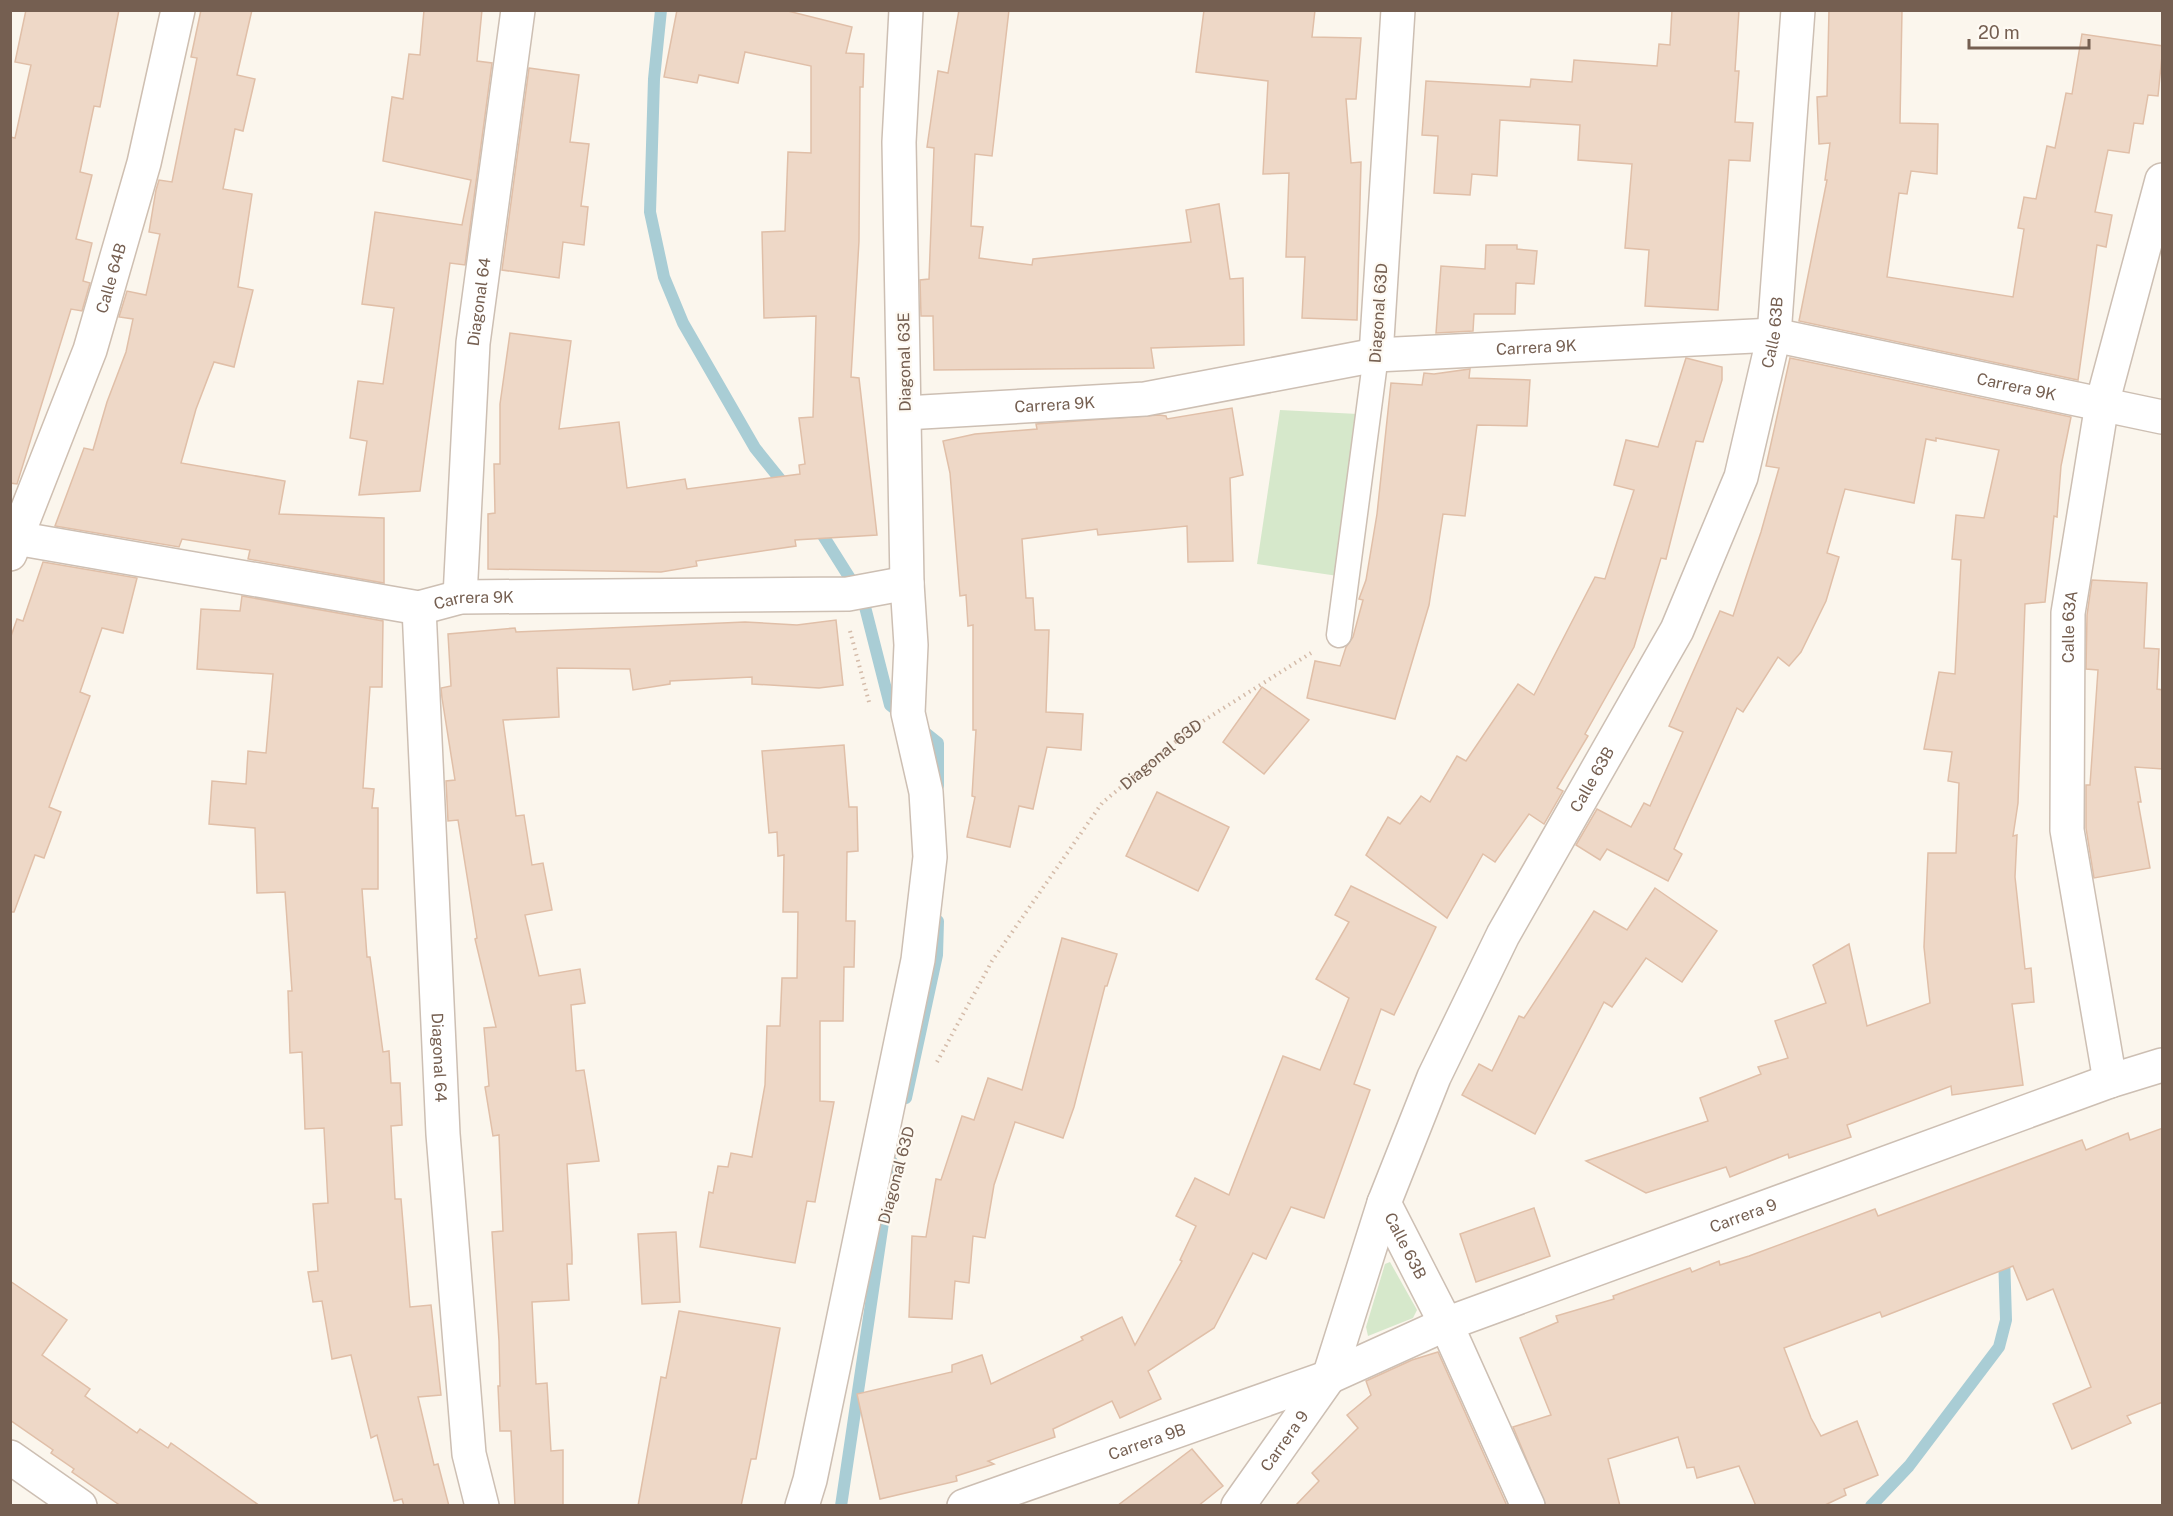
<svg xmlns="http://www.w3.org/2000/svg" width="2173" height="1516" font-family="'Public Sans',sans-serif">
<rect width="100%" height="100%" fill="#fbf6ed"/>
<!-- green -->
<g fill="#d6e8cb">
<polygon points="1280,410 1358,414 1338,576 1257,564"/>
<polygon points="1390,1262 1417,1310 1413,1318 1368,1336 1366,1327 1385,1264"/>
</g>
<g fill="none" stroke-linecap="round" stroke-linejoin="round">
<!-- stream -->
<g stroke="#a9cdd5" stroke-width="12">
<polyline points="661,10 654,79 650,212 664,277 683,323 755,448 788,489"/>
<polyline points="817,526 863,599 890,705 904,716"/>
<polyline points="918,727 938,743 938,786"/>
<polyline points="906,1098 937,955 938,921"/>
<polyline points="841,1506 892,1162"/>
<polyline points="1871,1506 1909,1466 1999,1347 2006,1320 2004,1254"/>
</g>
</g>
<!-- building -->
<g fill="#eed8c7" stroke="#e0bfa8" stroke-width="1.5">
<polygon points="26,10 119,10 100,107 94,106 80,172 92,175 76,239 92,243 83,281 90,283 82,311 71,309 17,484 10,483 10,137 15,138 31,65 15,62"/>
<polygon points="201,10 252,10 237,75 255,79 243,131 235,129 223,189 252,194 238,287 253,290 234,367 214,362 196,409 181,463 285,481 279,514 384,518 384,583 248,559 250,550 182,539 179,547 55,526 84,448 93,450 107,402 126,352 133,319 119,317 127,291 146,295 160,234 149,232 156,190 159,180 172,182 197,58 191,57"/>
<polygon points="424,10 482,10 477,61 492,63 465,265 450,263 420,491 359,495 367,441 350,438 358,381 383,384 394,308 362,304 375,212 462,225 471,180 383,161 392,97 403,99 409,54 420,55"/>
<polygon points="677,10 784,10 852,27 846,53 864,54 863,87 860,87 859,241 851,377 859,378 877,535 795,540 796,546 696,561 697,566 661,572 488,569 488,514 495,513 494,464 500,464 500,404 510,333 571,341 559,429 619,422 627,488 685,479 687,489 800,474 799,465 805,464 799,418 813,417 816,316 764,318 762,232 785,231 788,152 811,153 811,66 745,52 738,83 699,75 697,83 664,77"/>
<polygon points="959,10 1009,10 992,156 975,154 971,226 983,227 979,258 1032,265 1033,259 1191,242 1186,210 1219,204 1230,279 1243,278 1244,345 1151,348 1154,368 934,370 933,316 921,316 920,280 929,279 934,148 927,147 938,71 948,73"/>
<polygon points="1204,10 1315,10 1312,37 1361,38 1356,99 1346,99 1351,163 1361,162 1357,320 1302,318 1305,257 1286,257 1289,173 1263,174 1268,81 1196,72"/>
<polygon points="1672,10 1739,10 1735,71 1739,71 1735,122 1753,123 1750,161 1729,160 1718,310 1645,306 1649,250 1625,248 1632,164 1578,160 1580,125 1500,120 1497,176 1472,174 1470,195 1434,193 1438,136 1422,135 1426,81 1530,87 1531,79 1572,82 1574,60 1657,66 1659,44 1670,45"/>
<polygon points="1829,10 1902,10 1900,123 1938,124 1937,174 1911,171 1907,194 1899,193 1887,277 2013,297 2024,229 2018,228 2024,197 2036,199 2047,146 2055,148 2066,93 2072,94 2082,34 2163,46 2158,96 2148,95 2143,124 2134,123 2129,153 2108,150 2095,212 2112,215 2106,247 2097,245 2078,380 1799,321 1827,180 1825,180 1830,143 1819,144 1817,97 1827,96"/>
<polygon points="529,68 579,75 570,142 589,144 581,206 588,207 584,245 563,242 559,278 502,270"/>
<polygon points="1486,245 1517,245 1517,249 1537,251 1534,284 1516,283 1515,314 1474,314 1473,331 1436,333 1441,266 1485,269"/>
<polygon points="1686,358 1722,367 1722,380 1703,442 1696,441 1666,559 1661,558 1634,647 1585,734 1588,736 1557,788 1563,791 1544,824 1529,814 1495,862 1483,854 1447,918 1366,855 1388,817 1400,824 1421,796 1430,802 1457,756 1466,761 1518,684 1534,695 1595,577 1605,579 1634,490 1614,485 1626,440 1658,447"/>
<polygon points="1790,358 2071,417 2061,466 2057,517 2054,516 2045,602 2025,604 2018,803 2013,836 2017,835 2015,877 2025,969 2031,968 2034,1002 2012,1004 2023,1085 1952,1095 1951,1086 1847,1125 1851,1137 1789,1158 1788,1154 1730,1177 1726,1167 1646,1193 1586,1161 1708,1121 1700,1098 1761,1074 1758,1067 1788,1058 1775,1021 1826,1003 1813,965 1849,944 1867,1026 1930,1003 1924,947 1928,853 1956,853 1959,783 1948,781 1952,752 1924,749 1939,672 1955,674 1961,560 1952,559 1956,515 1984,518 1999,450 1936,438 1936,441 1926,439 1914,503 1845,489 1827,553 1839,557 1826,601 1801,652 1789,666 1778,657 1743,712 1737,708 1674,849 1682,854 1668,881 1607,849 1600,860 1576,845 1597,809 1631,827 1644,803 1650,806 1683,732 1669,726 1720,611 1733,616 1761,532 1779,468 1766,466"/>
<polygon points="1470,369 1469,378 1530,380 1527,426 1477,425 1465,516 1443,514 1429,605 1395,719 1307,698 1315,661 1340,666 1346,647 1353,637 1363,600 1359,599 1366,580 1377,514 1391,383 1422,385 1424,373 1434,374"/>
<polygon points="1232,408 1243,475 1230,478 1233,561 1188,562 1187,526 1098,535 1097,529 1022,539 1026,598 1033,598 1035,630 1049,630 1046,712 1083,714 1081,750 1047,747 1033,809 1019,806 1010,847 967,837 975,797 972,796 976,730 973,730 973,625 968,626 966,595 960,596 950,473 943,441 975,434 1037,429 1036,424 1159,415 1166,416 1167,419"/>
<polygon points="43,562 137,578 123,633 102,628 80,692 90,696 49,807 61,812 44,858 35,855 14,912 10,912 10,639 17,619 23,621"/>
<polygon points="2092,580 2147,583 2144,648 2159,649 2157,689 2163,690 2163,769 2135,767 2141,802 2138,802 2150,868 2094,878 2086,828 2086,785 2090,785 2098,670 2086,669 2087,615"/>
<polygon points="242,596 383,621 382,687 370,687 363,788 374,789 372,808 378,808 378,889 362,889 367,957 370,957 383,1052 389,1051 391,1083 400,1083 402,1125 391,1126 395,1199 401,1199 410,1307 431,1305 441,1395 418,1397 434,1465 438,1464 449,1506 404,1506 402,1499 394,1501 377,1435 371,1438 351,1355 332,1359 322,1301 313,1302 308,1272 318,1271 313,1204 328,1203 324,1128 305,1129 302,1052 290,1053 288,991 292,991 285,892 257,893 255,828 209,824 212,781 246,784 248,751 266,753 273,674 197,669 201,609 240,611"/>
<polygon points="836,620 843,685 819,688 752,684 752,677 670,681 670,684 633,690 630,669 557,668 559,717 503,720 516,816 524,815 532,865 543,863 552,910 525,915 539,976 580,969 585,1003 571,1005 576,1071 584,1070 599,1161 567,1164 572,1254 572,1264 567,1264 569,1300 532,1302 536,1384 547,1383 551,1451 563,1450 563,1506 515,1506 511,1431 500,1431 498,1386 500,1386 499,1341 492,1232 503,1231 499,1135 493,1136 485,1087 489,1086 484,1028 496,1027 475,939 477,938 458,820 448,821 446,781 455,780 442,698 441,688 451,686 448,634 515,628 516,632 745,622 797,625"/>
<polygon points="1262,687 1309,720 1264,774 1223,742"/>
<polygon points="844,745 849,807 857,807 858,851 847,852 846,921 855,921 854,967 844,967 843,1021 820,1021 820,1101 834,1102 815,1202 807,1201 795,1263 700,1247 709,1192 713,1193 718,1166 728,1167 731,1153 752,1157 765,1085 767,1026 780,1026 782,978 797,978 798,912 783,912 784,855 778,856 777,832 769,833 762,751"/>
<polygon points="1157,792 1229,827 1198,891 1126,856"/>
<polygon points="1351,886 1436,927 1394,1015 1381,1009 1354,1084 1370,1090 1324,1218 1291,1207 1266,1259 1253,1253 1214,1328 1148,1371 1161,1399 1120,1418 1112,1401 1053,1429 1055,1437 988,1461 994,1464 956,1476 957,1481 880,1499 857,1394 952,1372 952,1365 982,1355 991,1384 1083,1340 1081,1337 1122,1317 1135,1345 1182,1261 1180,1260 1196,1226 1176,1216 1195,1178 1229,1195 1283,1056 1320,1070 1349,998 1316,979 1349,922 1335,915"/>
<polygon points="1655,888 1717,931 1682,982 1646,958 1612,1007 1604,1002 1535,1134 1462,1095 1479,1064 1492,1071 1519,1016 1524,1018 1594,911 1627,930"/>
<polygon points="1062,938 1117,954 1107,986 1105,986 1074,1107 1063,1138 1015,1122 994,1185 985,1238 973,1236 969,1283 955,1281 952,1319 909,1317 912,1236 926,1237 936,1179 941,1180 962,1116 974,1120 988,1078 1022,1090"/>
<polygon points="2163,1128 2163,1402 2127,1416 2131,1423 2072,1449 2053,1404 2091,1387 2053,1289 2027,1300 2013,1266 1882,1317 1880,1312 1784,1348 1811,1418 1821,1436 1857,1421 1878,1475 1844,1489 1846,1495 1823,1506 1756,1506 1739,1466 1697,1478 1694,1467 1687,1468 1678,1437 1608,1459 1620,1506 1546,1506 1513,1427 1551,1415 1520,1338 1558,1322 1556,1316 1614,1299 1613,1296 1643,1285 1690,1268 1692,1272 1719,1261 1720,1265 1749,1256 1875,1209 1878,1216 2082,1140 2086,1150 2128,1133 2130,1140"/>
<polygon points="1534,1208 1550,1256 1476,1282 1460,1234"/>
<polygon points="676,1232 680,1302 642,1304 638,1234"/>
<polygon points="10,1281 67,1320 42,1355 90,1389 85,1396 137,1433 140,1429 168,1448 171,1443 260,1506 121,1506 72,1472 74,1469 51,1453 53,1450 10,1420"/>
<polygon points="679,1311 780,1328 756,1459 751,1459 741,1506 638,1506 661,1377 666,1378"/>
<polygon points="1438,1352 1507,1506 1295,1506 1319,1481 1312,1473 1358,1428 1347,1415 1371,1395 1366,1381 1412,1360"/>
<polygon points="1192,1449 1223,1486 1198,1506 1117,1506"/>
</g>
<g fill="none" stroke-linecap="round" stroke-linejoin="round">
<defs>
<polyline id="lane" points="1339,635 1376,355"/>
<g id="street">
<polyline points="1376,355 1398,10"/>
<path id="s2" d="M905,413l240,-14 231,-44 398,-20 388,82"/>
<path id="s3" d="M10,537l409,71 41,-11 388,-3 59,-11"/>
<path id="s4" d="M460,597l13,-254 45,-333"/>
<path id="s5" d="M419,608l24,526 26,320 13,52"/>
<path id="s6" d="M2110,1081l-43,-251 1,-217 34,-209 60,-224"/>
<path id="s7" d="M1384,1203l62,121 82,182"/>
<polyline points="10,1457 80,1506"/>
<polyline points="802,1506 810,1480 918,960 930,857 926,792 908,713 911,645 907,583 899,142 906,10"/>
<path id="s8" d="M964,1506l365,-129 117,-53 664,-243 52,-16"/>
<path id="s9" d="M1238,1506l91,-129 55,-174 50,-126 69,-142 174,-305 64,-153 33,-142 24,-325"/>
</g>
<g id="secondary">
<path id="s10" d="M10,554l80,-204 54,-187 34,-153"/>
</g>
</defs>
<!-- lane casing -->
<use href="#lane" stroke="#cdbfb3" stroke-width="27"/>
<!-- street casing -->
<use href="#street" stroke="#cdbfb3" stroke-width="36"/>
<!-- secondary casing -->
<use href="#secondary" stroke="#cfbfb1" stroke-width="36"/>
<!-- path -->
<g stroke="#d4bba9" stroke-width="4" stroke-dasharray="1.5 4.5" stroke-linecap="butt">
<polyline points="850,631 869,702"/>
<path id="s1" d="M937,1062l55,-101 110,-158 90,-75 119,-75"/>
</g>
<!-- lane -->
<use href="#lane" stroke="#fff" stroke-width="24"/>
<!-- street -->
<use href="#street" stroke="#fff" stroke-width="33"/>
<!-- secondary -->
<use href="#secondary" stroke="#fff" stroke-width="33"/>
</g>
<g text-anchor="middle" stroke-width="4.5" stroke-linejoin="round" paint-order="stroke">
<!-- street labels -->
<g font-size="16" fill="#755f51" stroke="#fefaf3">
<text dy="6" stroke="none"><textPath href="#s10" startOffset="294">Calle 64B</textPath></text>
<text dy="6" stroke="none"><textPath href="#s4" startOffset="296">Diagonal 64</textPath></text>
<text transform="translate(1378 313) rotate(-86)" y="6">Diagonal 63D</text>
<text dy="6" stroke="none"><textPath href="#s9" startOffset="1299">Calle 63B</textPath></text>
<text dy="6" stroke="none"><textPath href="#s2" startOffset="636">Carrera 9K</textPath></text>
<text transform="translate(904 362) rotate(-91)" y="6">Diagonal 63E</text>
<text dy="6" stroke="none"><textPath href="#s2" startOffset="1122">Carrera 9K</textPath></text>
<text dy="6" stroke="none"><textPath href="#s2" startOffset="150">Carrera 9K</textPath></text>
<text dy="6" stroke="none"><textPath href="#s3" startOffset="471">Carrera 9K</textPath></text>
<text dy="6" stroke="none"><textPath href="#s6" startOffset="458">Calle 63A</textPath></text>
<text dy="6" stroke="none"><textPath href="#s1" startOffset="384">Diagonal 63D</textPath></text>
<text dy="6" stroke="none"><textPath href="#s9" startOffset="813">Calle 63B</textPath></text>
<text dy="6" stroke="none"><textPath href="#s5" startOffset="450">Diagonal 64</textPath></text>
<text transform="translate(896 1175) rotate(-75)" y="6">Diagonal 63D</text>
<text dy="6" stroke="none"><textPath href="#s8" startOffset="832">Carrera 9</textPath></text>
<text dy="6" stroke="none"><textPath href="#s7" startOffset="48">Calle 63B</textPath></text>
<text dy="6" stroke="none"><textPath href="#s8" startOffset="194">Carrera 9B</textPath></text>
<text dy="6" stroke="none"><textPath href="#s9" startOffset="80">Carrera 9</textPath></text>
</g>
</g>
<!-- border -->
<rect width="2173" height="1516" fill="none" stroke="#755f51" stroke-width="24"/>
<!-- scale -->
<path d="M1969 39v9h120v-9" fill="none" stroke="#755f51" stroke-width="3"/>
<text x="1978" y="39" font-size="18" fill="#755f51" stroke="#fefaf3" stroke-width="4.5" paint-order="stroke">20 m</text>
</svg>
